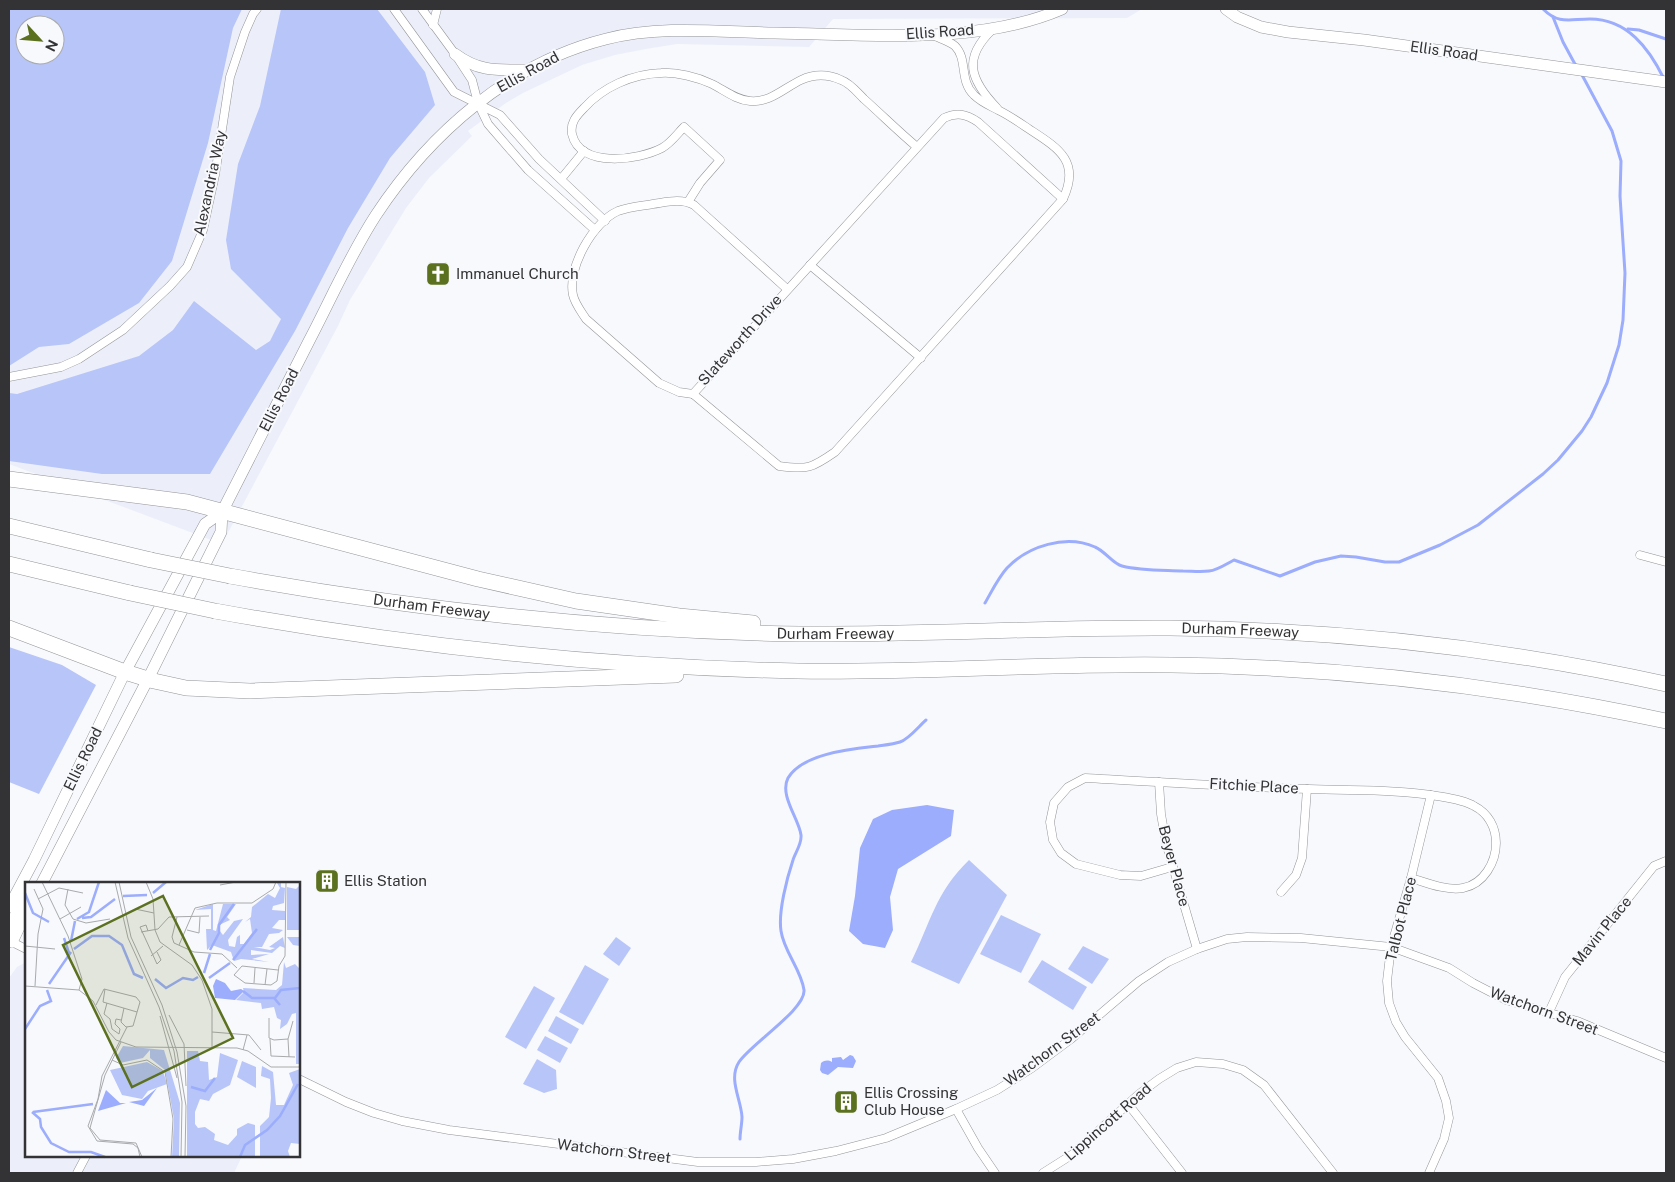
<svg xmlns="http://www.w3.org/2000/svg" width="1675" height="1182" font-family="'Public Sans',sans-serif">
<rect width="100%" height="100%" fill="#f8f9fc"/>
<!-- built -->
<g fill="#eceffa" fill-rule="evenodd">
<path d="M9,9h1133l-15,9 -294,1 -24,28 -132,-3 -31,5 -31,6 -33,10 -59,28 -17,10 -38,28 4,5 -43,42 -23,30 -56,92 -12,26 -116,218 -213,-80zM25,25h30v30h-30z"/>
<polygon points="26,962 26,1156 242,1156 234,1173 9,1173 9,978 17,967"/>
</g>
<!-- green -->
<g fill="#b8c5f8" fill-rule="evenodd">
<path d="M9,9h233l-9,19 -25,115 -36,118 -33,42 -70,41 -30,3 -30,19zM25,25h30v30h-30z"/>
<polygon points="281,9 377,9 425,72 435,105 390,158 348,228 295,331 210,474 102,474 9,461 9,393 17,394 139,356 173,330 194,301 256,350 270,341 281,319 231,269 226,240 238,164 260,106"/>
<polygon points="9,647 62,665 96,685 39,794 9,782"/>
<path d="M969,860l38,35 -48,89 -48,-22c20,-40 24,-69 58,-102z"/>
<polygon points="1001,915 1041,934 1021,973 980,954"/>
<polygon points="616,937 631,948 619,966 603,954"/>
<polygon points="1083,946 1109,959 1092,984 1068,969"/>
<polygon points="1042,960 1087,987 1073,1010 1028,982"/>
<polygon points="585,965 609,979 583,1025 559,1012"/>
<polygon points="534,986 555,998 526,1049 505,1037"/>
<polygon points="556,1016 579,1029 571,1044 548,1031"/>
<polygon points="545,1036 568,1048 560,1063 537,1050"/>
<polygon points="537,1059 556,1070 557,1089 544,1093 523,1084"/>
</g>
<!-- water -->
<g fill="#9badfc">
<polygon points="927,805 954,810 951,836 898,869 890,897 893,930 885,948 863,944 849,931 855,896 860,848 873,819 892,810"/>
<path d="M850,1055l3,1 3,5 -3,7 -15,-1 -10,8 -6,-2 -2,-3 1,-7c4,-3 7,-3 11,-1v-4l9,-1 2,3z"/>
</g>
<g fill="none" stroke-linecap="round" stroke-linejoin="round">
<!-- stream -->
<g stroke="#9badfc" stroke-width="3">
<path d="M1543,9c16,16 27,10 47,10 37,0 59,29 74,60"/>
<polyline points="1553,17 1563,42 1576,66"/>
<polyline points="1628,29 1639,30 1666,39"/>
<path d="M985,603c7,-12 13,-25 22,-35 21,-22 59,-34 88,-21 10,4 18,17 27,19 20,5 41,4 61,5 8,0 18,1 26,0 9,-1 17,-7 25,-11l46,16 35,-14 26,-6 15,1 29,5h14l41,-17 38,-20 65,-51 15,-14 24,-29 9,-14 16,-34 12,-38 4,-25 2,-47 -5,-77 1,-35 -9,-30 -31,-58"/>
<path d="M740,1139c0,-7 2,-15 2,-22 -1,-18 -14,-38 -3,-55 12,-18 67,-53 65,-72 -3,-21 -20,-38 -23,-59 -3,-19 6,-53 12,-71 2,-7 9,-16 8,-25 -2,-16 -22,-40 -13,-57 15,-25 64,-29 90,-32 7,-1 16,-2 22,-4 9,-3 19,-16 26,-22"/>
</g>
<defs>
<g id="minor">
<polyline points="394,9 454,92 500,115 539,159 605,221"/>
<polyline points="422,9 455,54 472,80 478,103 488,124 528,170 595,230"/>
<polyline points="433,25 437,9"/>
<path d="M993,29c-31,29 -23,51 4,79"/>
<polyline points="561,179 584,151"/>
<path d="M688,202l12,-19 20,-23 -36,-33c-7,7 -13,16 -22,21 -23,12 -82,21 -90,-14 -2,-11 4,-18 12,-26 19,-21 48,-34 77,-35 16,-1 36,4 51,11 12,6 24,16 38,17 20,2 34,-13 51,-21 13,-6 27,-6 40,0 9,3 16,12 23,19 18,16 35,33 53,48"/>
<polyline points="810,265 921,358"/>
<polyline points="9,377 61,367 79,359 123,330 170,286 187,267 203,230 215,175 230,77 245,32 253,14 257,9"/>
<path d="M693,394l86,72c29,4 33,2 56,-14l228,-253c18,-38 -5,-51 -34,-70 -9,-6 -19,-13 -29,-18 -9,-5 -18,-8 -26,-16 -15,-14 -6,-36 -19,-49 -6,-5 -14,-7 -20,-10"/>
<path d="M693,394l251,-276c13,-6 22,-4 34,4l85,77"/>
<path d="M693,394l-14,-2 -20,-9 -73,-64c-5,-8 -11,-15 -13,-24 -6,-27 20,-73 45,-84 11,-4 24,-5 35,-7 14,-2 28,-6 41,1l93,84"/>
<polyline points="1640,555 1666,562"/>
<polyline points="1159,782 1161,814 1166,843 1197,949"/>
<path d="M1172,867l-31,9 -21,-1 -44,-11 -15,-11 -8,-13 -3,-18 4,-19 14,-16 17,-9c75,4 149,9 224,11 43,2 86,0 128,7 12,2 27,4 37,10 14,7 22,21 22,37 0,19 -12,41 -33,45 -16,3 -36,-5 -52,-10"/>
<polyline points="1281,892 1296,875 1302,858 1307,789"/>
<polyline points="12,942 26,949"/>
<polyline points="1549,1012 1565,977 1654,866 1666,861"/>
<polyline points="299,1079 346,1102 374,1113 402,1121 449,1130 698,1162 756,1162 793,1159 836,1151 886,1138 956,1109 997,1090 1032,1068 1071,1039 1139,981 1168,962 1197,949 1227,939 1247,937 1301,938 1391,947 1449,968 1473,983 1506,1000 1577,1021 1666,1058"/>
<polyline points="1128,1104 1182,1173"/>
<polyline points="956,1109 978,1148 995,1173"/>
<polyline points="77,1173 86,1156"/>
<polyline points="1043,1173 1073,1154 1139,1094 1159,1079 1177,1068 1196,1062 1223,1064 1243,1070 1264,1085 1333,1173"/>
<polyline points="1429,1173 1444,1139 1449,1118 1446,1101 1438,1078 1405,1037 1396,1022 1389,1003 1387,981 1391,947 1411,878 1431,795"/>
</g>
<g id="secondary">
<polyline points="1226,9 1237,17 1261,27 1288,32 1364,40 1666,82"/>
<path d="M455,54c24,18 42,16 71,16"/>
<path d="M42,883l106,-204 73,-147 1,-20c29,-57 58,-114 87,-171 22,-42 41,-86 67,-126 54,-82 134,-152 230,-176 55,-14 113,-7 169,-6 91,1 202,13 287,-24"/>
<polyline points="9,907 34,860 125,672 205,524 222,512"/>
<polyline points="12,942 11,925 26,891"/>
<polyline points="12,942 26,913"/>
</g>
<g id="motorway">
<polyline points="9,479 187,502 478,579 576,601 679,616 753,623"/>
<polyline points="9,526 151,560"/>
<polyline points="9,564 130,593"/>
<path id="s1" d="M230,576c188,34 379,55 570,58 123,1 246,-7 370,-6 166,2 333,20 496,56"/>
<path d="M215,611c192,35 387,56 583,60 124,2 249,-8 374,-6 166,2 332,21 494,56"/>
<polyline points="9,628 125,672 154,681 186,688 250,691 676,675"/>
</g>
</defs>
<!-- minor casing -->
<use href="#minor" stroke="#949598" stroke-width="9"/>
<!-- secondary casing -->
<use href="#secondary" stroke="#949598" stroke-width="12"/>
<!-- motorway casing -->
<use href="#motorway" stroke="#949598" stroke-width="16"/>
<!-- minor -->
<use href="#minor" stroke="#fff" stroke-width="8"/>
<!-- secondary -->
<use href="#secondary" stroke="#fff" stroke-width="11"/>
<!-- motorway -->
<use href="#motorway" stroke="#fff" stroke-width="15"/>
<defs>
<g id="motorway-bridge">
<polyline points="151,560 230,576"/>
<polyline points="130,593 215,611"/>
</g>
</defs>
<!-- motorway-bridge casing -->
<use href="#motorway-bridge" stroke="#949598" stroke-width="16" stroke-linecap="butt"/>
<!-- motorway-bridge -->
<use href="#motorway-bridge" stroke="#fff" stroke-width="15"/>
</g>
<!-- icons -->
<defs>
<symbol id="church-square" viewBox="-11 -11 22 22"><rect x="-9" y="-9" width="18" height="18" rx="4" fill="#5c7120" stroke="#f8f9fc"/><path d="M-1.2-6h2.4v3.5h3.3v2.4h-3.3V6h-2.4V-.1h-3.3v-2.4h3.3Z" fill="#fff"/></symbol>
<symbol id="building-square" viewBox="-11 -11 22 22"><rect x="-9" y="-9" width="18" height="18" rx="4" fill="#5c7120" stroke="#f8f9fc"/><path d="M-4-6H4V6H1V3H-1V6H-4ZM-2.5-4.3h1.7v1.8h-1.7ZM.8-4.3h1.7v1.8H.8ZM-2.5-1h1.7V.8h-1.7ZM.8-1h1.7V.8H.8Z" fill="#fff"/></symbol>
</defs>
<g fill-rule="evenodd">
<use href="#church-square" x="424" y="260" width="28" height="28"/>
<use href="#building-square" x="313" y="867" width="28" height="28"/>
<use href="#building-square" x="832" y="1088" width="28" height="28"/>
</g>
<g text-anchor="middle" stroke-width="4" stroke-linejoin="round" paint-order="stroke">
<!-- street labels -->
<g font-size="15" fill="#333335" stroke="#f8f9fc">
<text transform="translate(940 32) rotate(-4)" y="5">Ellis Road</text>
<text transform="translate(1444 51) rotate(8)" y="5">Ellis Road</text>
<text transform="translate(528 72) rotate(-29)" y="5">Ellis Road</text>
<text transform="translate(210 183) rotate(-78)" y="5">Alexandria Way</text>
<text transform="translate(740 340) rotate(-48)" y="5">Slateworth Drive</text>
<text transform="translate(279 400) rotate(-63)" y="5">Ellis Road</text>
<text dy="5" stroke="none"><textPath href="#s1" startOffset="204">Durham Freeway</textPath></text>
<text dy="5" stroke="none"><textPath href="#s1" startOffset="1014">Durham Freeway</textPath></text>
<text dy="5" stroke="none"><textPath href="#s1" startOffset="609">Durham Freeway</textPath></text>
<text transform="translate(83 759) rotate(-64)" y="5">Ellis Road</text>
<text transform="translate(1254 786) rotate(3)" y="5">Fitchie Place</text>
<text transform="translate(1174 866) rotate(75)" y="5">Beyer Place</text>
<text transform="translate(1401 919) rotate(-76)" y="5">Talbot Place</text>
<text transform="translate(1602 931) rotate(-51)" y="5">Mavin Place</text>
<text transform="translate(1544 1011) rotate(20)" y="5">Watchorn Street</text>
<text transform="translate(1052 1049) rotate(-36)" y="5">Watchorn Street</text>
<text transform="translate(1108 1122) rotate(-41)" y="5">Lippincott Road</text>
<text transform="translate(614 1151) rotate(7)" y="5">Watchorn Street</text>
</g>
<!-- poi labels -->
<g font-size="15" fill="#333335" stroke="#f8f9fc" text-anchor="start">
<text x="456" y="279">Immanuel Church</text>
<text x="344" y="886">Ellis Station</text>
<text x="864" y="1098">Ellis Crossing<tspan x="864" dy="17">Club House</tspan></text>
</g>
</g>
<!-- overview -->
<g transform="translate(25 882)">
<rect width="275" height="275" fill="#f8f9fc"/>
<path d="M256,0v5l4,1 -1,15 -11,3 -1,4 13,1v9h-6l-7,8 11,2 -4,3 -10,1 -7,13h-8l16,3 5,-2 -6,-1 14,-10 2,11 -5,-2 -8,7 -21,-3v5l18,-1 -17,5 17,3 -28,-3 -7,2 -3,-9 -19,-7 -5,5 -1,-21h5v-20l-16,1 18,-6v26l3,1 7,-27h13l-9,13 3,3 -11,5v5l4,5 11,-14 9,-2 -15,21 1,6 6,1 2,-10 3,-2v9h4l8,-11 -2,-14 -5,3 6,-5 1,-10 16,-13 7,4 5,-10 -3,-5zM275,3v61l-7,-1 -6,-8h12v-7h-12v-43l9,2zM259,80l2,6 9,-4 5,5 -1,95h-3v-51l-4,1 -5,10 -7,5 1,-9 -4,-2 -3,-11 -12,2 -1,-6 -25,-3 8,-8 -1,-4 33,2 6,-5zM98,164l41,4 16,53 -1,54h-7l2,-38 -9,-49 -15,-12v-8l-7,8 -23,5 -4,-5zM162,169h11l2,10 8,1 1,18 8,-3 3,-24 18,7 -8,25 -17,9 -4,7 -9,-2 -5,13v12l3,4 7,-1 10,7 -1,6 14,5 9,-10v-6l11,-6 7,2v32h-68zM217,179l14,6v21l-19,-11zM122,180l16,9 4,13 -19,7 -6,8 -20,-4 -12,-25zM237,184l11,6 3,33h8l9,-20 -4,-12 11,-4v75l-9,-1 -3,8 2,6h-30v-31l9,-9 2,-19 -1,-19 -9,-3z" fill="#b8c5f8"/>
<path d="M191,97l9,4 6,8 10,-2 3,2 -9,9 -20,-2 -2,-12zM132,206l-13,18 -15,-4 13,-2zM81,208l14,13h6l-28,8z" fill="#9badfc"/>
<path fill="none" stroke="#9badfc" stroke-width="2.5" d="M0,11l8,20 16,9M128,11l13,-11M98,14l24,-1M57,36l9,-1 24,-18M52,37l12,-7 10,-30M39,56l5,15M46,59l4,-20M49,67l18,-13h17l13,9 12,29 9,4M185,68l9,-17v-8l15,-21M208,78l24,-31M179,91l6,-19M184,96l21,-15M130,97l11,9 17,-10 10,2 5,-3M24,102l22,-32M218,109l9,7h22l6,7M250,116l6,-8 19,-2M0,147l15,-23 11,-5 -4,-11M166,205l14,4 10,-13M7,230l8,7 1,8 10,16 18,9h22l14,5M8,230l60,-8M215,275l5,-12 22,-15 13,-14 18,-32"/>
<path fill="none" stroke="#a9aaac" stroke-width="1" d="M17,0l26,54 14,43 -3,11 14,11 16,31 7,8 20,7 101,1 11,3 23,16h29M90,0l13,56 31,69 15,44 8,51 -1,55M94,0l12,55 31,68 15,47 9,54 -1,51M121,0l7,17 2,31 5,12 32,23 10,15 10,29v38M195,3l16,-3M9,7l9,20 -5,25 -3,52M43,7l-3,16 8,14 13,4 24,-4M13,17l21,-11 24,5M110,27l19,4M152,35l-5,20 2,6 20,9 28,2 15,14M35,37l21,-12M162,48l12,3 1,-16M123,49l-2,-6 -6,2 17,37 4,-4 -4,-8M116,50l17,-3 11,-12 40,-1M154,63l16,-37 22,-5h35l21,-14 3,-7M0,64l30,3M126,74l12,-10M253,88l-36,-4 -8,9 11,8 26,2 6,-4 2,-15 6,-10 1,-74M229,101l1,-15M240,103l2,-16M0,104l54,4M80,107l-2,13 34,10M82,121l-3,11 6,5 2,10 7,5 1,-5 -5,-5 1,-5 5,1M71,123l8,-16 32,8 4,5 -7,24 -7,1 -5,-5 3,-14M144,133l15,29 2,42M135,134l17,62M244,136v20l5,2 14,-1 5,-18M102,145l-25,49 -4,23 -10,27 9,15 36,3 5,4 2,9M187,150l37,3 12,15M245,157l1,17 24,1M263,157l1,18M96,160l-16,33 -15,53 10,12 36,3 6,14M218,168l4,-15M87,178l11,5 24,-5 18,12 8,47 -2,38"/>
<path fill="#5c7120" fill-opacity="0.15" stroke="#5c7120" stroke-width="2.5" d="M138,14l70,142 -101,49 -69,-142z"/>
<rect width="275" height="275" fill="none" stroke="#333335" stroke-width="2.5"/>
</g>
<!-- border -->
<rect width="1675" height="1182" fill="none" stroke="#333335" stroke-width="20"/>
<!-- north arrow -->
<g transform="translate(40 40) rotate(116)"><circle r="24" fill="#f8f9fc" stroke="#a9aaac"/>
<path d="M0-4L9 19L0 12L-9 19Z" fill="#5c7120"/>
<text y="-8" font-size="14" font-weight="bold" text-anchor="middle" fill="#333335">N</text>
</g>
</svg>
